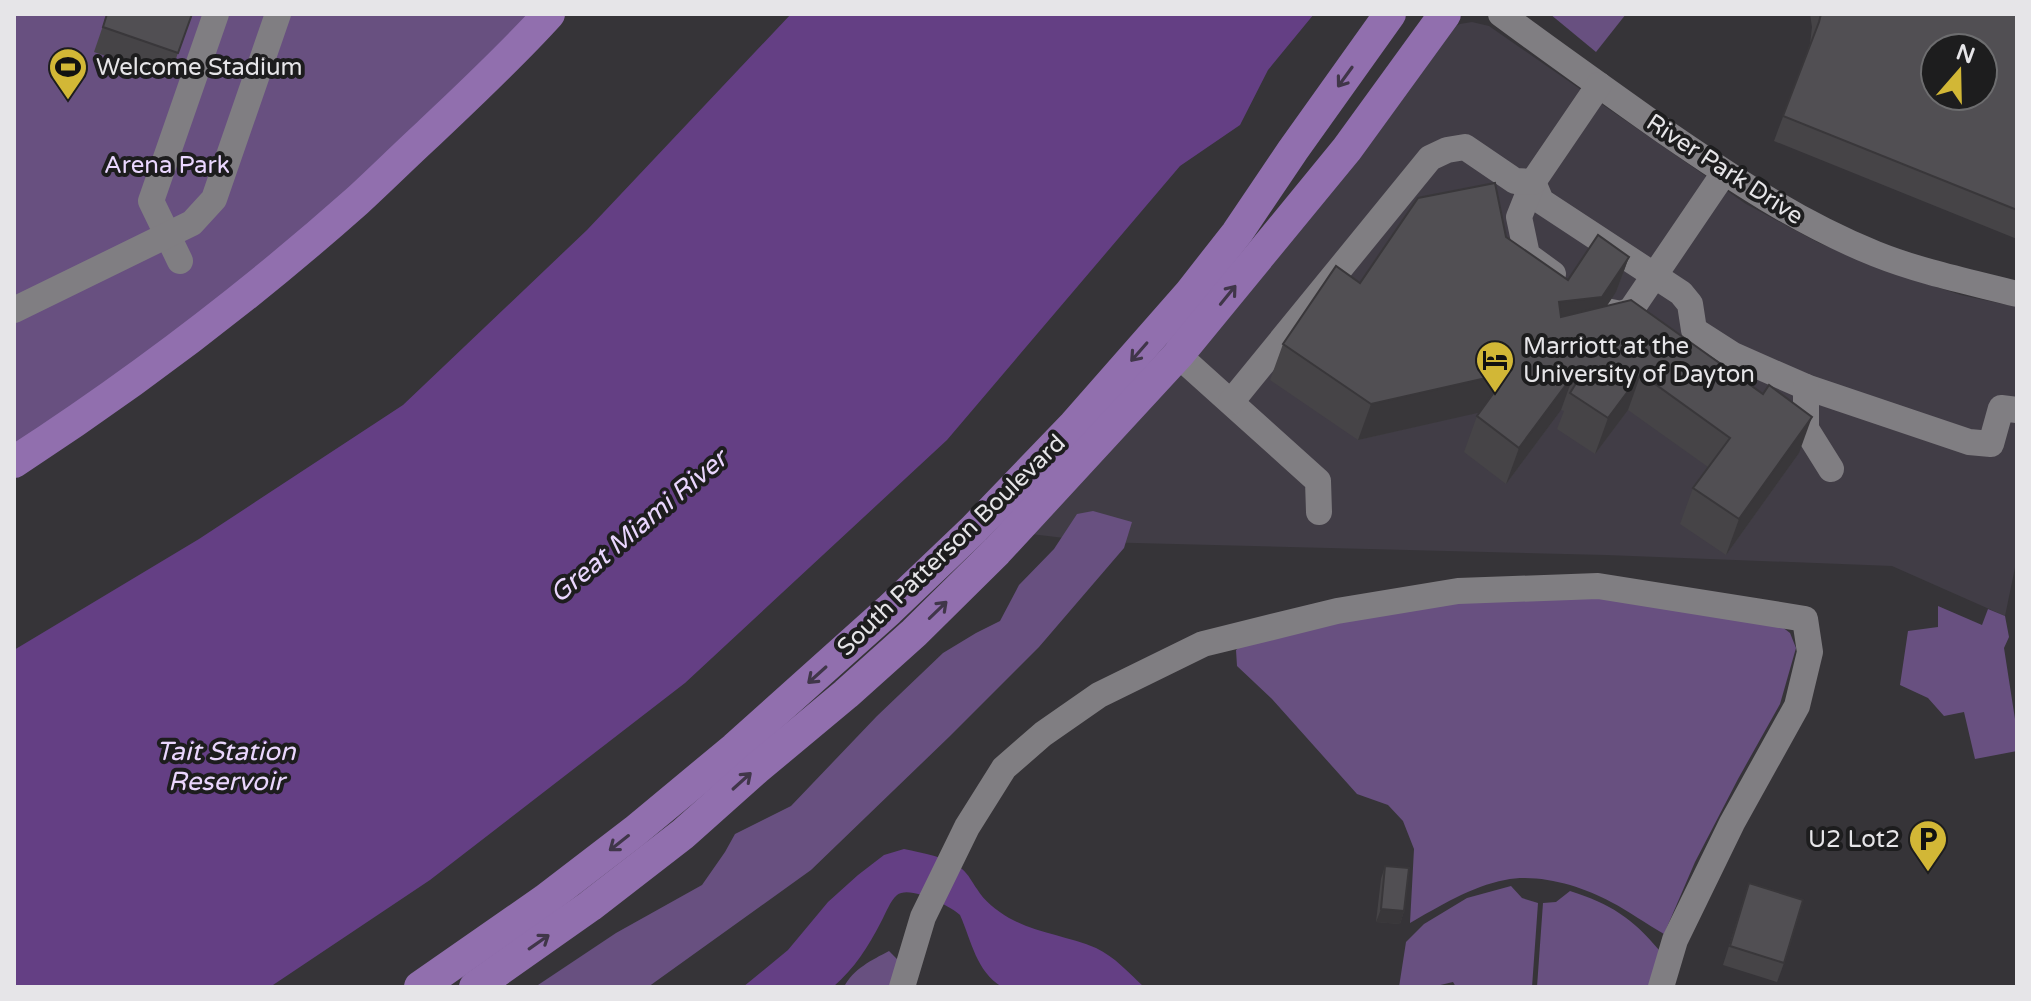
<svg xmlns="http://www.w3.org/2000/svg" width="2031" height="1001" font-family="'Varela Round',sans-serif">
<rect width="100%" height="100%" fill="#363438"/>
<!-- built -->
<polygon fill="#413d46" points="1472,22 1489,26 1746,204 1819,243 1897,274 1961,295 2017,307 2017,558 2005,616 1892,566 1606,555 1097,542 1023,533 1446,31 1460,24"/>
<!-- green -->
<g fill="#685080">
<polygon points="14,14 549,14 357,201 14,462"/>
<polygon points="1550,14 1626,14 1596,52"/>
<polygon points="1093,511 1132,522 1124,548 1039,647 949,737 811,870 648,987 535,987 616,933 702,885 725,852 735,834 791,806 877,716 943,653 976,633 1000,621 1019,585 1054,549 1077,514"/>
<path d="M1603,597l169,22 18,14 6,15 -16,56 -42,75 -43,83 -31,72c-18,-10 -35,-23 -53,-32 -29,-16 -73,-29 -106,-22 -33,6 -67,27 -95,43l4,-74 -11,-28 -15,-16 -31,-11 -85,-95 -35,-33 -1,-16 13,-12 208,-38z"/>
<polygon points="1938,606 1982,625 1988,609 2005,616 2009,637 2004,648 2017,732 2017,751 1975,759 1964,712 1944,716 1928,698 1900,685 1908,631 1938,627"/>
<polygon points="1511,886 1522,898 1538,903 1532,987 1456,987 1453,982 1432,987 1399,987 1406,942 1424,924 1467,898"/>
<path d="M1570,891c41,13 62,27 89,59l-9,37h-113l6,-84 13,-1z"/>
<path d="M889,951l10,10 -6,26h-49c9,-18 28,-27 45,-36z"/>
</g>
<!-- water -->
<g fill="#643f84">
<polygon points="791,14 1314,14 1268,70 1240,125 1180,166 947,440 685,683 430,880 270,987 14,987 14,650 199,539 403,405 587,230"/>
<path d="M904,849c19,4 43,8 58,20 7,6 10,13 15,20 7,12 19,21 32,29 27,15 58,18 87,30 19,9 33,25 48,39h-142c-26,-16 -30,-45 -42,-72 -10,-9 -50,-30 -63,-20 -7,6 -11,18 -16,27 -13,25 -26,46 -48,65h-90l45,-37 40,-48 30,-27 26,-20z"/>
</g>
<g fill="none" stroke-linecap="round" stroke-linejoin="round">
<!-- minor -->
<g stroke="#807e82" stroke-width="26">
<path d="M1501,14c54,40 109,79 164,118 67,46 134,91 211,122 45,18 94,28 141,40"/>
<polyline points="1533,182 1541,201 1681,293 1690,304 1694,330 1733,355 1806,387 1969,442 1991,444 2001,408 2017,410"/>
<polyline points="1533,182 1519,217 1527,255 1553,274"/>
<polyline points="180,261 151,201 216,14"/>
<polyline points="14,310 192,223 214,199 278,14"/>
<polyline points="1606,311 1621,314 1631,310 1724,173"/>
<polyline points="1182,335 1178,355 1318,481 1319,512"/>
<polyline points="1806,387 1806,429 1831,469"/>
<polyline points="1231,402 1430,158 1447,150 1465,147 1515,181 1533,182 1599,85"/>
<polyline points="902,987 923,917 967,827 1004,768 1043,734 1099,695 1203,644 1337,611 1458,591 1598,586 1805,619 1810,652 1797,706 1732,823 1675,940 1661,987"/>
</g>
<!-- major -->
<g stroke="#916fae" stroke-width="32">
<path d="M14,462c120,-78 236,-166 343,-261 24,-22 47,-45 71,-67 41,-39 83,-78 121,-120"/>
<polyline points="420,987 545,900 635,831 735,748 889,610 974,529 1074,425 1190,293 1237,233 1293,150 1390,14"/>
<polyline points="475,987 590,906 683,834 756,769 846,694 914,633 997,551 1178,355 1347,149 1445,14"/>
</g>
</g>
<!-- wall -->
<g fill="#464447">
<polygon points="107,14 192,14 169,78 94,52"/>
<polygon points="1810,14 2017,14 2017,239 1774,141 1810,44 1812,27"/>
<polygon points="1506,237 1568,280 1629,257 1616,292 1607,305 1799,453 1726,555 1680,524 1693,488 1708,467 1628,410 1595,454 1557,429 1564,411 1561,410 1506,484 1464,452 1477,416 1480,412 1358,440 1270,380 1283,344 1360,283"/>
<polygon points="1385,866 1404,911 1400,924 1376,922 1381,879"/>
<polygon points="1749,883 1784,963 1777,982 1723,965"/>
</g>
<!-- shaded-wall -->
<g fill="#39373a">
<polygon points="1629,257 1616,292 1589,333 1546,338 1559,302"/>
<polygon points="1508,373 1495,409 1358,440 1371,404"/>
<polygon points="1574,374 1561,410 1506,484 1519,448"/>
<polygon points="1641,374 1628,410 1595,454 1608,418"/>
<polygon points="1812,417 1799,453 1726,555 1739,519"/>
<polygon points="1381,909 1404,911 1400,924 1376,922"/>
</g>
<!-- building -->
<g fill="#514f53" stroke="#39373a" stroke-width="2" fill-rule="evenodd">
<polygon points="107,14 192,14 178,53 103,27"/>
<path d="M1821,14h196v196l-234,-94 36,-94zM1935,48h48v48h-48z"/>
<polygon points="1495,183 1506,237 1568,280 1598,235 1629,257 1602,297 1559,302 1561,317 1631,300 1763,394 1769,385 1812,417 1739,519 1693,488 1730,438 1641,374 1608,418 1570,393 1580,377 1574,374 1519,448 1477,416 1508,373 1371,404 1283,344 1336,266 1360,283 1418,198"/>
<polygon points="1385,866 1409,868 1404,911 1381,909"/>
<polygon points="1749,883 1803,900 1784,963 1730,946"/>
</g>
<!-- one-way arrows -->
<defs><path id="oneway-shaft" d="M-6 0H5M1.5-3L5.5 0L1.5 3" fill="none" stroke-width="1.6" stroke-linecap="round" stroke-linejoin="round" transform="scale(2)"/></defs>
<g stroke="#403649">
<use href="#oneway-shaft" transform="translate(1345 77) rotate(126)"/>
<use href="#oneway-shaft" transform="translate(1228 295) rotate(-51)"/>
<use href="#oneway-shaft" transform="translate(1139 352) rotate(131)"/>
<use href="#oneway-shaft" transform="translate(938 610) rotate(-44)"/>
<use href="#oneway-shaft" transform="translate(817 675) rotate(138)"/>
<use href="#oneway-shaft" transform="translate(742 781) rotate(-42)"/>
<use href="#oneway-shaft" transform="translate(619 843) rotate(142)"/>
<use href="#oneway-shaft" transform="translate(539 942) rotate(-35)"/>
</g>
<!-- icons -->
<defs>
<symbol id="stadium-pin" viewBox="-11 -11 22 30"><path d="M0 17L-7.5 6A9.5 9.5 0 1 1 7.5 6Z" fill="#d2b736" stroke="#1d1d1e"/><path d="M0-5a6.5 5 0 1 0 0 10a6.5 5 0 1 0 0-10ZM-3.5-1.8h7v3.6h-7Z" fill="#111"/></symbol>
<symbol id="hotel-pin" viewBox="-11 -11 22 30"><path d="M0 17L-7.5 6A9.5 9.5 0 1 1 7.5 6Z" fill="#d2b736" stroke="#1d1d1e"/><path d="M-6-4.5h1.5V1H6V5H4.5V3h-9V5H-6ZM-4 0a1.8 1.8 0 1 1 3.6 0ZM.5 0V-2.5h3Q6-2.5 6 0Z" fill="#111"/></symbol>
<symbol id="parking-pin" viewBox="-11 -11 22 30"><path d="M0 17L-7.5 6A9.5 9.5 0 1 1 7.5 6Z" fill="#d2b736" stroke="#1d1d1e"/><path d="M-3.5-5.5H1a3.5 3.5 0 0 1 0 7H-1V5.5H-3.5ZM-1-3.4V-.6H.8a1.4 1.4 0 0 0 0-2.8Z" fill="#111"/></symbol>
</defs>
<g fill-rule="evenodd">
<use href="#stadium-pin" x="46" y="45" width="44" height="60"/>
<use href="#hotel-pin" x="1473" y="338" width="44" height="60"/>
<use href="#parking-pin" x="1906" y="817" width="44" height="60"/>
</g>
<g text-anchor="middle" stroke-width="8" stroke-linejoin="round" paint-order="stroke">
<!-- poi labels -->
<g font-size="24" fill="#e6e5e8" stroke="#1d1d1e" text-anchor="start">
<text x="96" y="75">Welcome Stadium</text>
<text x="1523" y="354">Marriott at the<tspan x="1523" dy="28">University of Dayton</tspan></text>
<text x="1900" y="847" text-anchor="end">U2 Lot2</text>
</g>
<!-- park labels -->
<g font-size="24" fill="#ead7ff" stroke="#1d1d1e">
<text x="167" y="173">Arena Park</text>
</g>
<!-- street labels -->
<g font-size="24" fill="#e6e5e8" stroke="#1d1d1e">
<text transform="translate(1725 169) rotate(33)" y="8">River Park Drive</text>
<text transform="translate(951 545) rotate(-44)" y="8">South Patterson Boulevard</text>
</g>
<!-- water labels -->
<g font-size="26" font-style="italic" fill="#ead6fe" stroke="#1d1d1e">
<text transform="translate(638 526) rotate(-40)" y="9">Great Miami River</text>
<text x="226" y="760">Tait Station<tspan x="226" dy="30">Reservoir</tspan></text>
</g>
</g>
<!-- border -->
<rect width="2031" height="1001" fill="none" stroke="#e6e5e8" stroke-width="32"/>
<!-- north arrow -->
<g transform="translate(1959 72) rotate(20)"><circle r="38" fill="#1d1d1e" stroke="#6d6d6f" stroke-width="2"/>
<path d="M0-6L14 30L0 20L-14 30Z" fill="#d2b736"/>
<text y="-12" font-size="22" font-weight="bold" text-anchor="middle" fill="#e6e5e8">N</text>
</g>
</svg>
